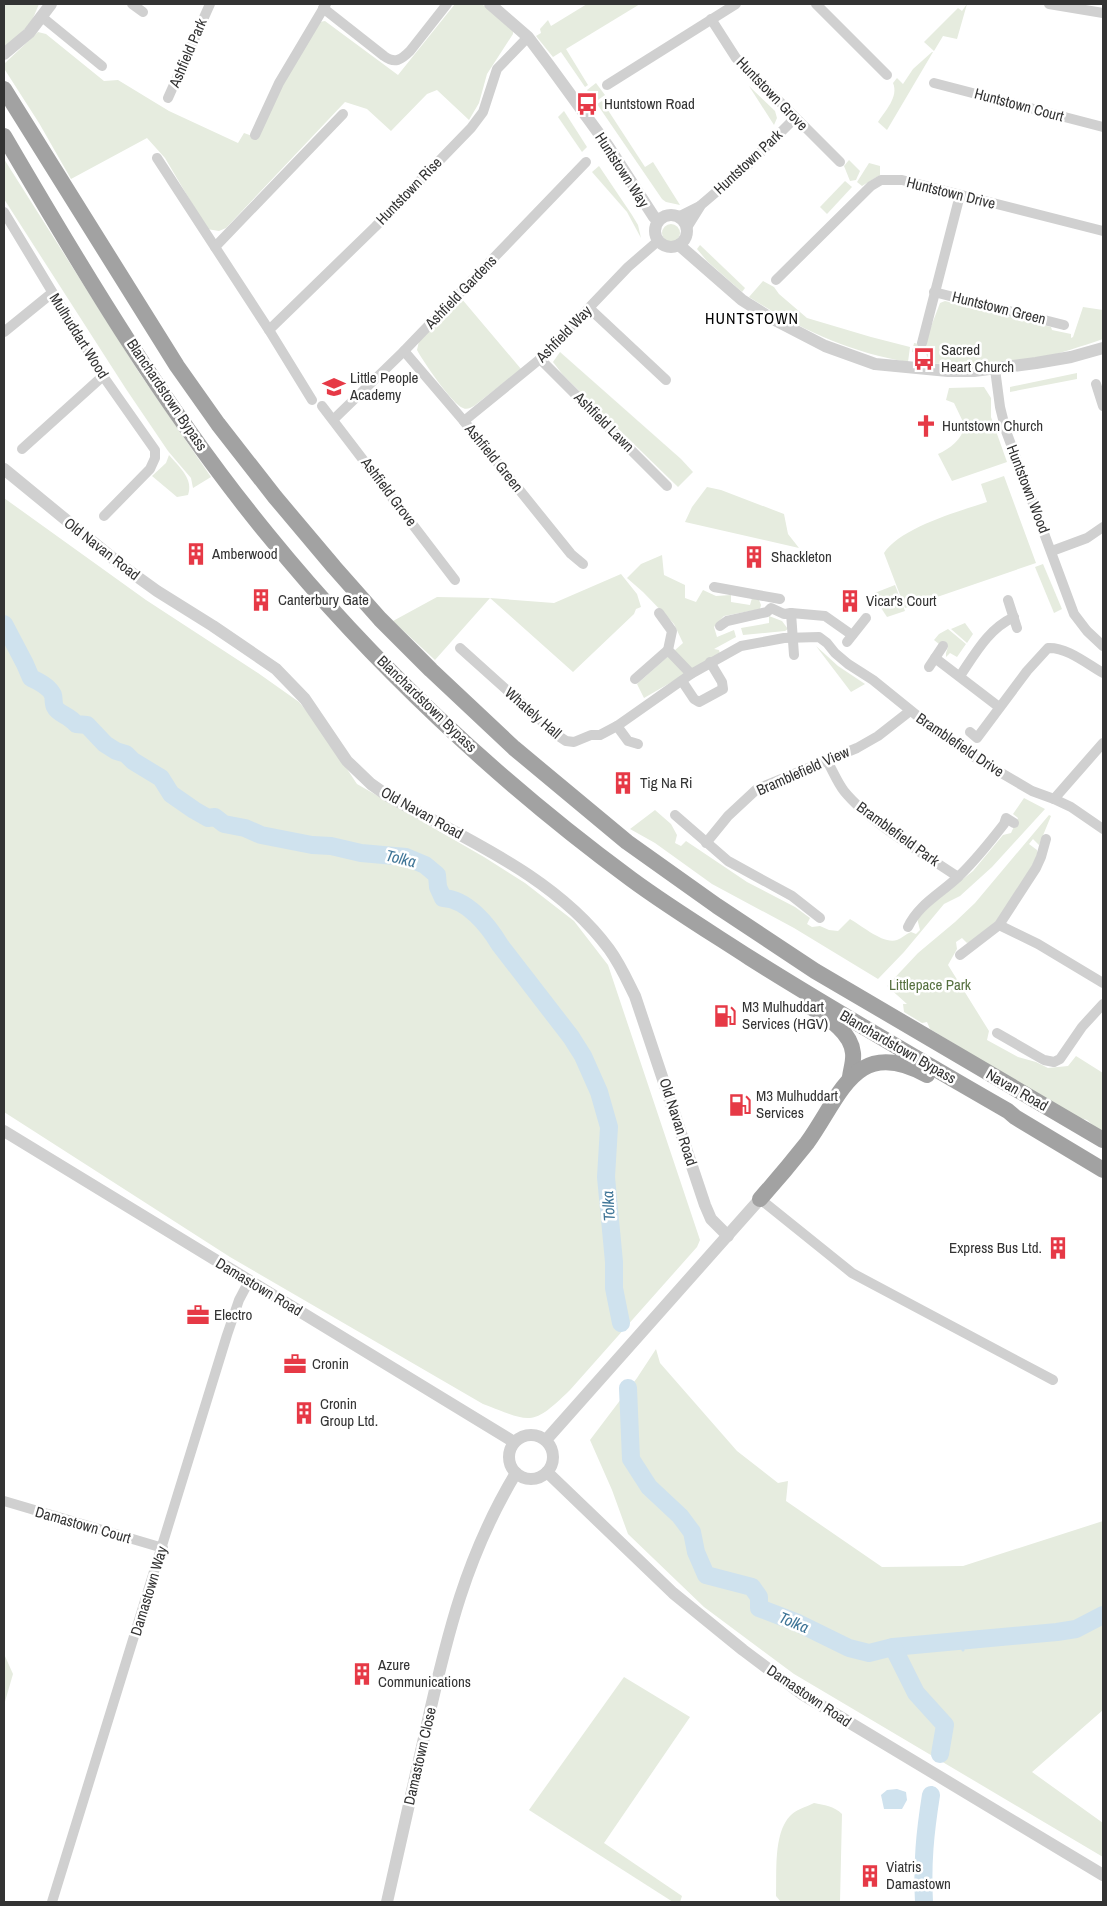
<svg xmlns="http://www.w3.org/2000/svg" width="1107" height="1906" font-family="'Archivo Narrow',sans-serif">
<rect width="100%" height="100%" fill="#fff"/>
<!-- green -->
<g fill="#e6ecdf">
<polygon points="4,4 39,4 31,23 4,49"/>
<polygon points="455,4 482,4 513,31 513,34 487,74 479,103 469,120 437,90 427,94 391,131 367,109 345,102 226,228 219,231 207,229 165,158 147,138 71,179 39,123 5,70 4,71 4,64 38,32 46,34 104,81 118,80 169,111 238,143 244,133 255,137 286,75 320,22 325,21 398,75"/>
<polygon points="587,4 640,4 566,49 588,85 585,87 561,52 553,57 536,36 541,33 540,29 548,20 551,26"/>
<polygon points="967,4 957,39 943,36 934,51 924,42 958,8 962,11"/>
<path d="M932,52h1l-46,78 -9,-8c7,-11 21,-25 15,-39l4,-5 6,6 10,-15z"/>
<polygon points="596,83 605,95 595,102 587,90"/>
<polygon points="749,86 775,111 777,118 774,125"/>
<polygon points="602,101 645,167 653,162 680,205 666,202 662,199 597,104"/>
<polygon points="564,111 587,147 582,152 558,117"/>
<polygon points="4,159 140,374 211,477 193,488 191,478 168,451 126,389 4,199"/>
<polygon points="849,160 860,171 856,180 850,181 844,166"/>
<polygon points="869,163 880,166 880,175 862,186 857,182"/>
<polygon points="599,166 632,215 638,225 641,238 627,212 592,172"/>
<polygon points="845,181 852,187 827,214 820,207"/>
<circle cx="671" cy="233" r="9"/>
<polygon points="700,245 745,288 742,292 707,261 697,249"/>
<path d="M763,281l11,6 5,7 28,24 64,19 39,10 -2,15c-60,-10 -108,-33 -159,-65z"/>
<path d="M461,298l60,71 -47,37c-4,2 -7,4 -11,2 -10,-3 -41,-48 -46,-58l2,-9z"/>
<path d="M945,301l106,26 1,3 19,4v4l2,-1 10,-30 20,3v29c-21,7 -44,15 -66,20 -33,6 -75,7 -108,4l-3,-10 -14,-1 2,-9 10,2 16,-42z"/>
<polygon points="560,352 681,459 693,472 678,487 563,375 553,362"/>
<polygon points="1077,373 1077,379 1010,392 1010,387"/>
<path d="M984,387l7,11v19l16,45 -55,19 -14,-27c13,-6 23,-14 27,-28l-11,-23 -8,-3 3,-12z"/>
<path d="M169,455c10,12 25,24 19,40l-11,2 -25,-21 14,-13z"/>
<path d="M1004,476l32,87 -131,45 -21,-55c16,-25 75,-42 103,-51l-6,-18z"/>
<polygon points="707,487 721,490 784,514 788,534 799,548 685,522 692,507"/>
<path d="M4,498l142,102 112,73 41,29 16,19 42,63 127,73 41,26 49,38 34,44 92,275 -3,7 -127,143c-39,38 -39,32 -87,14l-253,-147 -226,-145z"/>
<polygon points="662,555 664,575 685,585 685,598 696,602 703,590 716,596 731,595 731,602 750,605 752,598 759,600 761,605 760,609 724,616 714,627 717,637 734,630 736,637 714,649 719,650 720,654 644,698 637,684 683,643 674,624 643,592 627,578 641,564"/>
<polygon points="1043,564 1062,609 1054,613 1035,567"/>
<polygon points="621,574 637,594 641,607 636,609 634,614 573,672 490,598 435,660 393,621 437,597 490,598 554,603"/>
<polygon points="895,585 905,611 887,617 872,594"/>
<polygon points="769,616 782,621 788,629 785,631 743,635 741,628 769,623"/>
<polygon points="965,623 973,634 967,643 951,629"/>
<polygon points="948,629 966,644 957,657 950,653 946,657 946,653 948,647 942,642 939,644 934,640 939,634"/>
<polygon points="816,646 838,666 865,684 851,692"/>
<path d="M1024,798l21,11 -53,58 -32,29 -16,8 -40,48 -26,27 -84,-51 -82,-44 -57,-41 -25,-14 25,-19 16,14 6,11 -2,8 6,3 5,-5 61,41 48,25 15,11 -3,6 5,3 8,-1 9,4 9,1 12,-12c11,6 34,26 47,21 5,-2 9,-6 14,-8l5,2 4,-4 -3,-12 21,-19 35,-28 30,-36 8,-2 7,-15 -5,-4z"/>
<path d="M1049,815l2,1 -12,29 -6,-6 -4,5 8,6 1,4c-14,27 -40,77 -71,89l-5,-5 -6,4 1,7 -9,16 41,66 -2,9 31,17 18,5 12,6 20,-2 8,-10 27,17v61l-16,-14 -14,-4 -143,-87 -3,-7 -5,1 -18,-11 -1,-8h4l-20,-18 31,-33 37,-31 20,-19z"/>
<polygon points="656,1349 660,1363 737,1451 778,1483 788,1481 786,1501 882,1567 963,1566 1103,1521 1103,1611 1074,1627 864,1649 849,1646 803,1624 854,1656 892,1653 908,1654 1040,1641 1083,1633 1103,1621 1103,1710 1032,1772 1103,1823 1103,1857 794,1674 704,1607 628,1534 612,1490 590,1440 637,1378"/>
<polygon points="4,1654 13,1674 4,1705"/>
<polygon points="624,1677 690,1717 604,1843 682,1896 680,1902 673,1902 529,1810"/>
<path d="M814,1803c10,2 20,3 28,11l-2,88h-59l-5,-6c1,-23 -3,-62 14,-80 5,-6 16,-9 24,-13z"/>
</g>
<!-- water -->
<polygon fill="#cfe2ee" points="897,1789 906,1792 907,1800 902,1809 884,1809 881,1795 887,1790"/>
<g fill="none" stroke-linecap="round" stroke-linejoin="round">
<!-- stream -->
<polyline stroke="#cfe2ee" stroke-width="3" points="962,1642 963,1650"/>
<!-- river -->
<g stroke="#cfe2ee" stroke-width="18">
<path d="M4,624l21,40 6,14c7,3 18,8 22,17 1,3 0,8 2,12 3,7 14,8 21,17l11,1 18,19 11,7 10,3 7,7 28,17 10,16 23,16 14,8 7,-1 9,7 21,4 16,7 51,10 19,1 30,7 45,4 19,8 12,10 1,12 5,11c24,1 45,27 57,47l71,92 12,19 16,36 10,35 -3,50 8,85v26l7,35"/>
<polyline points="628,1388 631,1459 649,1487 680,1516 692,1532 696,1552 706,1575 752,1587 759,1597 759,1608 798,1623 849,1648 869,1653 893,1647 1057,1632 1076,1629 1103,1615"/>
<polyline points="893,1647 916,1693 945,1725 940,1754"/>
<path d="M924,1902c-2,-39 1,-69 7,-107"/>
</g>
<!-- minor -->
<g stroke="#d0d0d0" stroke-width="10">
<polyline points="132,4 143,12"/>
<polyline points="816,4 887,75"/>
<polyline points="1049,4 1103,13"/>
<path d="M323,8l61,48c11,8 17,4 26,-5l37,-47"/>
<polyline points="42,17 102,66"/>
<polyline points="711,19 736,58 840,162"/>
<polyline points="934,83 1103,127"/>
<polyline points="607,85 736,4"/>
<polyline points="168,98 210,4"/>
<polyline points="255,135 279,83 326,4"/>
<polyline points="157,158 269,330 312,400"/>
<polyline points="4,212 103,376 155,450 155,458 150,469 104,516"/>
<polyline points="678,217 700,206"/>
<polyline points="686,229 701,205 749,164 795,118"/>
<polyline points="215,247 343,114"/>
<polyline points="776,280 871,186 881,180 902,180 1103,231"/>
<polyline points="934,292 1064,325"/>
<polyline points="589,308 666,380"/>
<polyline points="269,330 375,227 471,128 483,112 497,69 528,37"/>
<polyline points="4,332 52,293"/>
<polyline points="922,343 960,195"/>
<polyline points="404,351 463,420 571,554 583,564"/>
<polyline points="540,359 667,486"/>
<polyline points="995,369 1000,407 1006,431 1074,614 1087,631 1103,646"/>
<polyline points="1096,384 1103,406"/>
<polyline points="322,406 455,580"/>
<polyline points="334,419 404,351 586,162"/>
<polyline points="464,421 540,359 628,267 658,241"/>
<polyline points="22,449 103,376"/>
<polyline points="1052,551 1087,538 1103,527"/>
<polyline points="714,587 780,599"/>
<polyline points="1008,600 1017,628"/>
<polyline points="659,613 672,631 668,650 691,674"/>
<polyline points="791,613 825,616 852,635"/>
<polyline points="720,626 727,621 767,612 771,608 784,614 791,613 794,655"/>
<polyline points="847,642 866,618"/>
<polyline points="460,648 557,735 566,741 574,742 591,735 600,735 617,726 691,674 741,646 784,638 819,637 827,643 835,653 848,664 873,680 920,718 974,757 1032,791 1054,799 1071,807 1103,829"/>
<polyline points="935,658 999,707"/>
<polyline points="929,667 943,646"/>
<path d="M960,676c15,-22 28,-47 54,-59"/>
<polyline points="635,679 668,650"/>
<polyline points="682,681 694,699 699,702 723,689 722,682 710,662"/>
<polyline points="617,726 628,741 638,744"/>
<path d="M970,732l7,6 50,-67 21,-23c19,-1 39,16 55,25"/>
<path d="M827,761c6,10 10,21 17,30 25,31 80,63 114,86"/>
<polyline points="1054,799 1103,743"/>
<polyline points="675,815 728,861 792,896 820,918"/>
<polyline points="706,843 728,816 757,789 857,748 878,736 910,711"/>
<polyline points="999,925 1038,944 1103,983"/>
<path d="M908,927c10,-22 32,-33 50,-50 17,-16 32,-35 46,-53l2,-6 8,5"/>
<polyline points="960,955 999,925 1036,868 1041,857 1046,839"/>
<polyline points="997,1033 1044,1060 1054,1062 1060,1059 1082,1027 1103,1004"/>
<polyline points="760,1199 852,1273 1053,1380"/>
<polyline points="4,1501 163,1548"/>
<polyline points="52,1902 227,1335 239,1300 249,1281"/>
</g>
<!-- tertiary -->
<g stroke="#d0d0d0" stroke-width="12">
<polyline points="490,4 528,37 549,65 608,146 654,217 659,220"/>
<polyline points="4,54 29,33 51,4"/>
<circle cx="671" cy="231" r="16"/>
<polyline points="679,245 742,300 769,317 825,346 875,364 948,371 974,371 1036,363 1071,357 1103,348"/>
<path d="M4,469l117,96 36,26 56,35 63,43 29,30 42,62 24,23 17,12c77,43 167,80 221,153 11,15 18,31 26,47l70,209 6,14 17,17"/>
<polyline points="4,1131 514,1442"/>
<circle cx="531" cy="1457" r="22"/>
<polyline points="546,1440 760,1199"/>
<polyline points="547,1472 673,1593 743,1650 802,1694 1103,1875"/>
<path d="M387,1902c13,-58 26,-116 39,-173 21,-94 40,-173 90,-256"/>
</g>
<!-- trunk -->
<g stroke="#a2a2a2" stroke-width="16">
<polyline points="4,89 177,366 218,424 275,497 334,567 380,619 431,670 514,748 627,842 717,906 815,971 1103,1140"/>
<path d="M4,136c80,137 163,276 264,399 104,128 230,246 363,344 38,28 79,53 119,79 84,53 171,103 258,153l7,6 88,53"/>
<path d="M809,1006c17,11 42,25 44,47 1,8 -2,16 -3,24"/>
<path d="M760,1199c16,-18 32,-37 47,-56 34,-47 48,-108 120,-68"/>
</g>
</g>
<!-- icons -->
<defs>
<symbol id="bus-bare" viewBox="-9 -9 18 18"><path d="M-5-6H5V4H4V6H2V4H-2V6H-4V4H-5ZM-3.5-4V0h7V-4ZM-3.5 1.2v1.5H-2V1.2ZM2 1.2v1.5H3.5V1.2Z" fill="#e63946" stroke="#fff" stroke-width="2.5" paint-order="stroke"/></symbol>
<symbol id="school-bare" viewBox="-9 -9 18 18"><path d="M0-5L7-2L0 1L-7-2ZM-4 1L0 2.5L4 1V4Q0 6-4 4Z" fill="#e63946" stroke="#fff" stroke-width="2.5" paint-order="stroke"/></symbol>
<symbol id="church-bare" viewBox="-9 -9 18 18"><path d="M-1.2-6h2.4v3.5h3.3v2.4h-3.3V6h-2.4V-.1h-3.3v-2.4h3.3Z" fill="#e63946" stroke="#fff" stroke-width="2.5" paint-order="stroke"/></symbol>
<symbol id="building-bare" viewBox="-9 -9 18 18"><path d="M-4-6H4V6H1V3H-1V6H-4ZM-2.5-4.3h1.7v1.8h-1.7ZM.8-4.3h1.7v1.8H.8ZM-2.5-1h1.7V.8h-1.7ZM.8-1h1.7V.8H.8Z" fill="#e63946" stroke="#fff" stroke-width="2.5" paint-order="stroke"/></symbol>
<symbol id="fuel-bare" viewBox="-9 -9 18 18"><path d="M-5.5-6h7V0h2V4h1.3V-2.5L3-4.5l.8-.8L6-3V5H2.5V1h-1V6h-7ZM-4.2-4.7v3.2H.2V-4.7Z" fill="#e63946" stroke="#fff" stroke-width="2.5" paint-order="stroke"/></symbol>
<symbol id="office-bare" viewBox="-9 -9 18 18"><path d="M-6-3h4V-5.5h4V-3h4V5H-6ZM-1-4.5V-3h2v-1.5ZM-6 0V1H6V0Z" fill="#e63946" stroke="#fff" stroke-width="2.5" paint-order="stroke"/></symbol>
</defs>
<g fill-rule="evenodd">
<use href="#bus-bare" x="571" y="88" width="32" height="32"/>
<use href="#bus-bare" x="908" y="343" width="32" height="32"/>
<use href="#school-bare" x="318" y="371" width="32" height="32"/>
<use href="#church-bare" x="910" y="410" width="32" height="32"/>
<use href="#building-bare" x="180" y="538" width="32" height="32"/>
<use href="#building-bare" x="738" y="541" width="32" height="32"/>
<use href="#building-bare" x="245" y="584" width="32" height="32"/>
<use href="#building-bare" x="834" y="585" width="32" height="32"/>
<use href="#building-bare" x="607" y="767" width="32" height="32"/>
<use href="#fuel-bare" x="709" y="1000" width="32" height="32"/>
<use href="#fuel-bare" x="724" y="1089" width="32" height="32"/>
<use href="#building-bare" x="1042" y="1232" width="32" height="32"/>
<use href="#office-bare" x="182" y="1299" width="32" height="32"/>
<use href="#office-bare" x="279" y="1348" width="32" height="32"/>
<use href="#building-bare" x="288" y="1397" width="32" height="32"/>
<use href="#building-bare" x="346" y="1658" width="32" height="32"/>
<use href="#building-bare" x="854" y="1860" width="32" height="32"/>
</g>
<g text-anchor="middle" stroke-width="5" stroke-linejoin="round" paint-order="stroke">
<!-- street labels -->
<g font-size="15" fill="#333" stroke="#fff">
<text transform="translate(188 53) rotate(-67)" y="5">Ashfield Park</text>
<text transform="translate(772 94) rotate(46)" y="5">Huntstown Grove</text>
<text transform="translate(1019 105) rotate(15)" y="5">Huntstown Court</text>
<text transform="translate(748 162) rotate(-43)" y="5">Huntstown Park</text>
<text transform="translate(622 170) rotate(57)" y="5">Huntstown Way</text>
<text transform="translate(409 191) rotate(-46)" y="5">Huntstown Rise</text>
<text transform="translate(951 193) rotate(14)" y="5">Huntstown Drive</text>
<text transform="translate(461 292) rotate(-46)" y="5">Ashfield Gardens</text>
<text transform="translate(999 308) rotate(14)" y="5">Huntstown Green</text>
<text transform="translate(564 334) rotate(-46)" y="5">Ashfield Way</text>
<text transform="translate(79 336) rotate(58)" y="5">Mulhuddart Wood</text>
<text transform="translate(167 395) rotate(56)" y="5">Blanchardstown Bypass</text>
<text transform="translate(604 422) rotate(45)" y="5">Ashfield Lawn</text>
<text transform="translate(494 458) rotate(51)" y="5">Ashfield Green</text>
<text transform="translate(1028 489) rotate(69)" y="5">Huntstown Wood</text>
<text transform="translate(389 492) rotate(53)" y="5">Ashfield Grove</text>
<text transform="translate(102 549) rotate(38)" y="5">Old Navan Road</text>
<text transform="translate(427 704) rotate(44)" y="5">Blanchardstown Bypass</text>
<text transform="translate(533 713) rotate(41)" y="5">Whately Hall</text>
<text transform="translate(960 745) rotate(34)" y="5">Bramblefield Drive</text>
<text transform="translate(803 771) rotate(-24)" y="5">Bramblefield View</text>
<text transform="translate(422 813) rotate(29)" y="5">Old Navan Road</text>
<text transform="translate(898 834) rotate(36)" y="5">Bramblefield Park</text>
<text transform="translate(898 1047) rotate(30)" y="5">Blanchardstown Bypass</text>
<text transform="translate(1017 1090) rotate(30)" y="5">Navan Road</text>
<text transform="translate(678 1122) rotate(72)" y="5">Old Navan Road</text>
<text transform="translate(259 1287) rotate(31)" y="5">Damastown Road</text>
<text transform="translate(83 1525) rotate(16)" y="5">Damastown Court</text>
<text transform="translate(149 1591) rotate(-73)" y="5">Damastown Way</text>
<text transform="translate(809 1696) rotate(34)" y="5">Damastown Road</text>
<text transform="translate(420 1756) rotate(-77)" y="5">Damastown Close</text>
</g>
<!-- poi labels -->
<g font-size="15" fill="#333" stroke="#fff" text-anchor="start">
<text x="604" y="109">Huntstown Road</text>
<text x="941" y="355">Sacred<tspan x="941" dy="17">Heart Church</tspan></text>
<text x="350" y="383">Little People<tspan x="350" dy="17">Academy</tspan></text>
<text x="942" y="431">Huntstown Church</text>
<text x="212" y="559">Amberwood</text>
<text x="771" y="562">Shackleton</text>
<text x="278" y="605">Canterbury Gate</text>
<text x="866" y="606">Vicar's Court</text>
<text x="640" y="788">Tig Na Ri</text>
<text x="742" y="1012">M3 Mulhuddart<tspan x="742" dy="17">Services (HGV)</tspan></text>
<text x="756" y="1101">M3 Mulhuddart<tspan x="756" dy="17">Services</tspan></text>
<text x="1042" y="1253" text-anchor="end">Express Bus Ltd.</text>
<text x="214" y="1320">Electro</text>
<text x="312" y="1369">Cronin</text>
<text x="320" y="1409">Cronin<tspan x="320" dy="17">Group Ltd.</tspan></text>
<text x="378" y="1670">Azure<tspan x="378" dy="17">Communications</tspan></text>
<text x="886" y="1872">Viatris<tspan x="886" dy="17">Damastown</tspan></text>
</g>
<!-- park labels -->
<g font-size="15" fill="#56703f" stroke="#fff">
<text x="930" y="990">Littlepace Park</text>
</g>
<!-- neighbourhood labels -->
<g font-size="16" letter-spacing="1" fill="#000" stroke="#fff">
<text x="752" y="324">HUNTSTOWN</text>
</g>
<!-- water labels -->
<g font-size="16" font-style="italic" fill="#3f7597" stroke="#fff">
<text transform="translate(401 858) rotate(14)" y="6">Tolka</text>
<text transform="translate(608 1206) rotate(-94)" y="6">Tolka</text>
<text transform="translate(794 1622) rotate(23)" y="6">Tolka</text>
</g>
</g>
<!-- border -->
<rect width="1107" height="1906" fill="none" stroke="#333333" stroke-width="10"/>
</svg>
